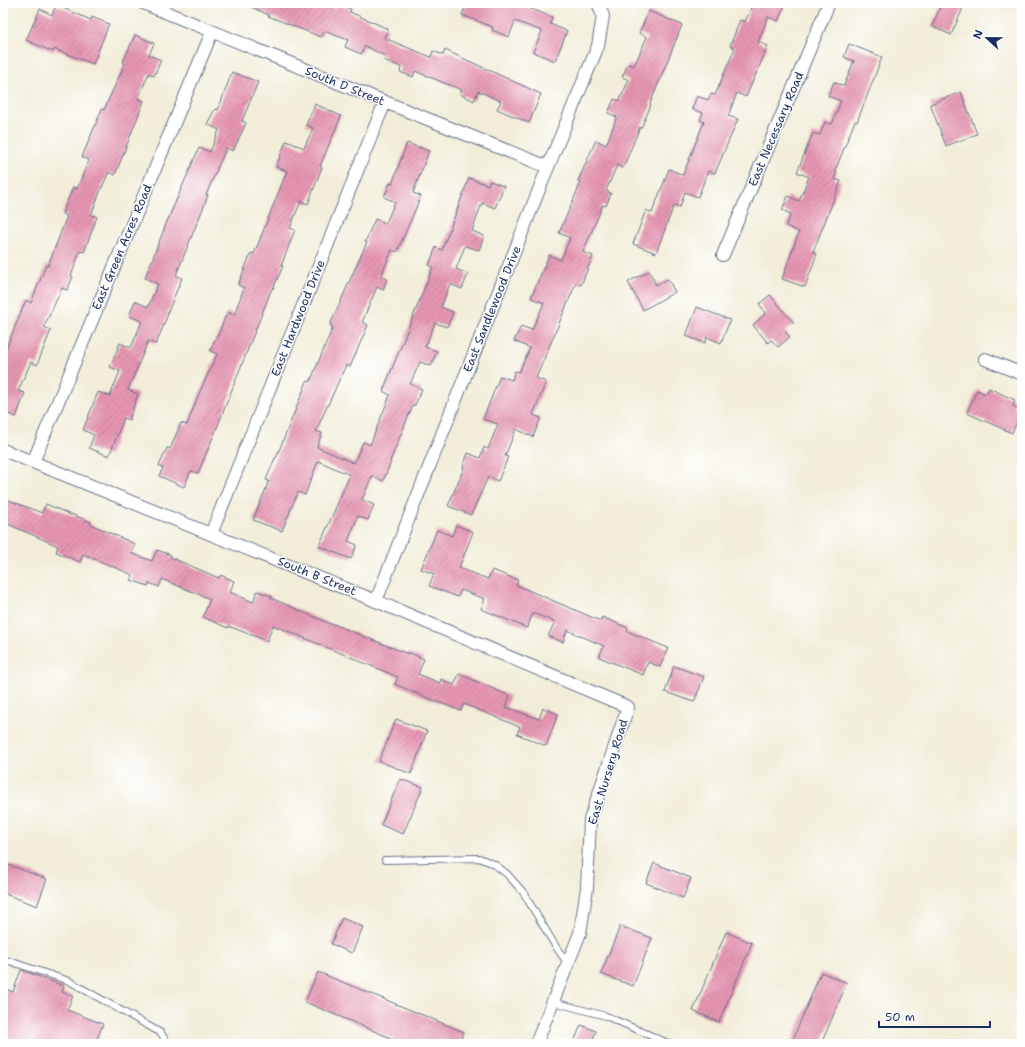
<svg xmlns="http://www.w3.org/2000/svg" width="1025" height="1047" font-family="'Shantell Sans',sans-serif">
<defs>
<pattern id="building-hatch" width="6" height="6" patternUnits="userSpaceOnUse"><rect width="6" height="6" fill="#e796b2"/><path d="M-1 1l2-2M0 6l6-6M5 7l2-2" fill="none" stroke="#ba7b94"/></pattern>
</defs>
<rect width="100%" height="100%" fill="#fff"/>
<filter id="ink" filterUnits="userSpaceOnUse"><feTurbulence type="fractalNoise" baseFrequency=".025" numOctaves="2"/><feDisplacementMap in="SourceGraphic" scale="8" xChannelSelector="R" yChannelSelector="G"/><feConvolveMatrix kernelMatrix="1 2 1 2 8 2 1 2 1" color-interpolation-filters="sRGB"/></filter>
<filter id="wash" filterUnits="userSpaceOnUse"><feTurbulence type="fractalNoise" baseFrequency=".012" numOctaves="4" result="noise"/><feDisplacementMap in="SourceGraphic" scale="16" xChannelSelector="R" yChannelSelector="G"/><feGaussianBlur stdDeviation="0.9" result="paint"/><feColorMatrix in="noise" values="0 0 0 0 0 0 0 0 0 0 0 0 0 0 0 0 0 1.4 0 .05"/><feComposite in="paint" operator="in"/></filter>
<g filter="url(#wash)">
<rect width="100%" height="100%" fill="#f1edd8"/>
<g id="blocks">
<!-- building -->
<g fill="url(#building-hatch)">
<polygon points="242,3 302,3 316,8 318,3 321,3 335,9 337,4 351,9 350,12 388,29 384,38 431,57 433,51 443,55 445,50 541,94 529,123 497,109 501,101 478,91 474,101 460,94 462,90 415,71 413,77 400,72 401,67 384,60 385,56 365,46 361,54 345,47 348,40 324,31 321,37 268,16 269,15"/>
<polygon points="467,3 527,3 526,7 552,17 550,24 567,31 555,61 533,52 542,31 515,21 509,37 492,30 493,27 462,15"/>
<polygon points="753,3 786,3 778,21 768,17 758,42 768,46 746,97 737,93 728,116 738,119 715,173 708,171 698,197 685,192 680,207 674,205 656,253 633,244 646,210 652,213 669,169 683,175 704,122 700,120 703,113 692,109 697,96 708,100 711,94 715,95 735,48 730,46 740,20 745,22"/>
<polygon points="942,3 951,3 963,8 951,35 932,26"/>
<polygon points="56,5 91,20 92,17 109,24 93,64 54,49 53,52 26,40 40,9 52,15"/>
<polygon points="649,11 682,25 650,104 651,105 641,128 640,127 623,168 617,165 606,191 611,193 606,206 603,205 583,252 593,256 581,285 576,283 536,378 546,382 533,415 541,418 533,437 516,429 505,456 508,457 498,481 488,477 471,515 448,506 464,468 463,467 468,453 480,458 484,447 488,449 498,424 483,419 500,376 512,380 515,371 519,372 530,348 514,341 521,326 532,330 544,303 531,298 549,255 561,260 570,238 559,233 581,182 578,181 596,140 606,145 617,117 608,113 614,99 619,101 629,80 622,77 628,64 634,66 647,37 639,33"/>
<polygon points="135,35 154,43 149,55 161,60 154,76 149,73 138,99 144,101 115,175 109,172 102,187 91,215 97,217 84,252 80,251 71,276 73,277 67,290 62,288 44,327 51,330 37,365 31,362 18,391 25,393 16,417 3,412 3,356 26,300 31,303 46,265 48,266 67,216 62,214 73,187 77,189 89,160 82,157 102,109 104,110 125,63 123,62"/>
<polygon points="849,44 882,57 857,122 855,121 835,171 837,172 834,179 841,181 813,252 817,254 805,287 782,279 799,232 786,226 791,214 782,210 788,196 799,201 809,177 797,172 813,133 820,135 825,122 832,124 841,101 828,96 834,82 844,86 854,61 844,57"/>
<polygon points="232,72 258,82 242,121 246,123 233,151 226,148 206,195 208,195 204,206 176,275 182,278 167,314 168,314 156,344 148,341 128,390 138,394 129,420 124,418 109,456 89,448 94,435 83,430 98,392 110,396 120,371 110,367 120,343 131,348 142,321 129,316 135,301 148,307 158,284 145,278 166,224 199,148 210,152 219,130 207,124 215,109 218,110"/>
<polygon points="961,92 977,134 946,146 930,104"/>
<polygon points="315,104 341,116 320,166 322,167 308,204 301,201 290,228 295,230 281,266 283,266 273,289 272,288 218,425 198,473 191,471 184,487 159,476 163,468 159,466 167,448 170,449 181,423 187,425 198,396 217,354 210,351 217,335 218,336 227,312 234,315 244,288 238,285 251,253 254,254 287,171 276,167 286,141 304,148 313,128 306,125"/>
<polygon points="407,143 429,151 413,193 421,196 397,252 392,250 381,276 387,279 383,290 377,287 362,322 368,325 350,367 346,365 316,431 322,433 317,447 354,463 363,442 370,445 390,395 383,391 433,267 429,265 436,247 442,250 469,178 488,185 490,181 504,186 495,208 482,203 472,231 484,236 479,250 465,246 456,269 468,274 462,289 450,284 441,307 453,312 447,327 435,323 425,347 437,351 431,366 420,362 410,384 422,389 415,405 413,405 390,461 391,462 383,481 372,476 362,500 374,505 368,520 358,516 348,541 357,545 351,559 319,546 350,475 318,461 305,495 298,492 282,531 253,520 269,481 266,480 275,458 276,458 307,381 310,382 333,327 330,325 367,242 365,242 375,219 386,223 395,202 384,197 390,183 392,184"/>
<polygon points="649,271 656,285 668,279 675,292 643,310 628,282"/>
<polygon points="770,295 794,323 785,332 790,337 778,347 771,340 768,343 753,325 766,313 759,304"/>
<polygon points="697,307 730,320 721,343 707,337 705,343 686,336"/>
<polygon points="989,388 1015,400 1013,406 1022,410 1012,433 967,413 977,390 986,394"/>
<polygon points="3,498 42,513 46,504 71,515 71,514 91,522 90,524 135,544 131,553 152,561 157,550 171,555 170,557 219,578 221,575 234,581 230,592 253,602 257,591 272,596 271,598 333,625 333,624 408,654 408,652 424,659 418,674 440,683 441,679 454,685 459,674 510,696 506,707 539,719 543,708 558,714 546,746 517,734 520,727 464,704 461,711 420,695 395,684 398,677 273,625 267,641 228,626 228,628 203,617 210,599 162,579 159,587 149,583 148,586 131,580 133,575 83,554 80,562 56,552 58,546 3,522"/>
<polygon points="456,525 473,532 459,568 488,579 492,570 518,580 516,585 601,621 602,617 628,628 627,631 668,648 660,667 648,662 643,675 599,657 604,646 567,630 563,642 548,636 555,622 533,613 527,628 481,609 485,599 461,590 458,597 429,586 434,574 421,569 437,530 452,536"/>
<polygon points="674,666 704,677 694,702 665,692"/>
<polygon points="396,719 427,731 411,774 379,761"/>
<polygon points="400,779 423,787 403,834 381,825"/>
<polygon points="654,863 691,878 683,898 646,883"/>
<polygon points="9,865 47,879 37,906 3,893 3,880"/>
<polygon points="342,918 363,927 352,953 331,944"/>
<polygon points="620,926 652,938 633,986 601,974"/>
<polygon points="726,932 752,943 719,1022 693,1011"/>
<polygon points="21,970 64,986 62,992 73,996 67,1010 103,1024 95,1044 3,1044 3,988 13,992"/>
<polygon points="318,972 464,1032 459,1044 405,1044 305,1002"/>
<polygon points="821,972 847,983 821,1044 791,1044"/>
<polygon points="581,1025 596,1031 591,1044 573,1044"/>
</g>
</g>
</g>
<g filter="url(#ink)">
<use href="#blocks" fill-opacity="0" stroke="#667289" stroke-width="1"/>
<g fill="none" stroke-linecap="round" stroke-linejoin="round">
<defs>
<g id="lane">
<polyline points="385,860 479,858 494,864 507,874 523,892 556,947 568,964"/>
<polyline points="3,959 69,981 161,1033 164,1038 165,1044"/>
<polyline points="553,1002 606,1016 670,1044"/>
</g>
<g id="street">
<polyline points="143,3 385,102 548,167"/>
<polyline points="723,255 829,3"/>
<polyline points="985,359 1022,374"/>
<polyline points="3,450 376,601 628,707 590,820 587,888 580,933 536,1044"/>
<polyline points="33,462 212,32"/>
<polyline points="211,534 385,102"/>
<polyline points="376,601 548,167 598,46 603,16 598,3"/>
</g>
</defs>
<!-- lane casing -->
<use href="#lane" stroke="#667289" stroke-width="8"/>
<!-- street casing -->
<use href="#street" stroke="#667289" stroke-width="14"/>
<!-- lane -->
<use href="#lane" stroke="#fff" stroke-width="6"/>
<!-- street -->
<use href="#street" stroke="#fff" stroke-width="12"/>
</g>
</g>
<g text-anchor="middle" stroke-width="3" stroke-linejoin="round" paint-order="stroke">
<!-- street labels -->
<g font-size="12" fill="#1b2f5e" stroke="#fff">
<text transform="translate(345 86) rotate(22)" y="4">South D Street</text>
<text transform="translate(776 129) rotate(-67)" y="4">East Necessary Road</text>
<text transform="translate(122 247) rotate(-67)" y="4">East Green Acres Road</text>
<text transform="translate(492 309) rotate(-68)" y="4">East Sandlewood Drive</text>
<text transform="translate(298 318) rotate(-68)" y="4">East Hardwood Drive</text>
<text transform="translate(317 576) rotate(22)" y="4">South B Street</text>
<text transform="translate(608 772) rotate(-73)" y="4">East Nursery Road</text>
</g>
</g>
<!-- margin -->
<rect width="1025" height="1047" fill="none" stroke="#fff" stroke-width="16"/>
<!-- north arrow -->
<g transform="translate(987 38) rotate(292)" stroke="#ffffff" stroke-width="3" paint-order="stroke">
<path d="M0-3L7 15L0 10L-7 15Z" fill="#1b2f5e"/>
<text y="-6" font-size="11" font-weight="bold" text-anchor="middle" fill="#1b2f5e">N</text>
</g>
<!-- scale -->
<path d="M879 1021v6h111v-6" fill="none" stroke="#1b2f5e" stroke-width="2"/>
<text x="885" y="1021" font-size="12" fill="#1b2f5e" stroke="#ffffff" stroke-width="3" paint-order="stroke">50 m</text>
</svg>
